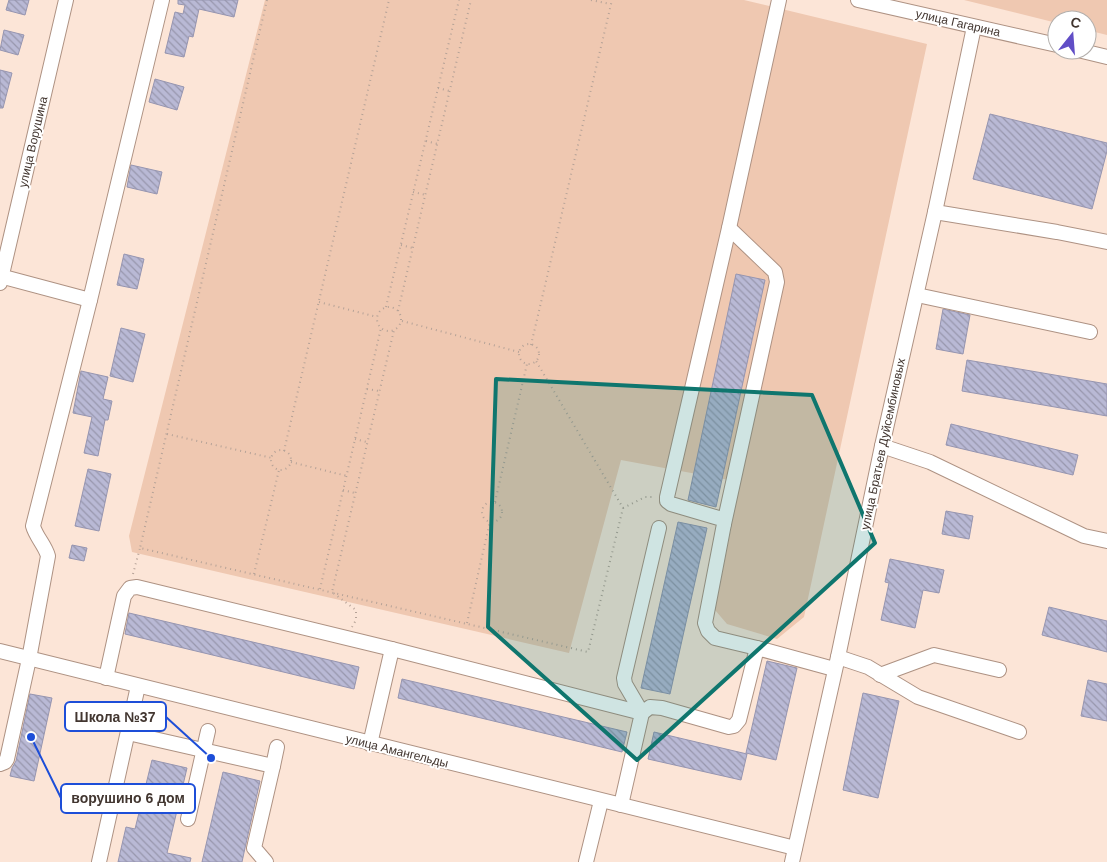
<svg xmlns="http://www.w3.org/2000/svg" width="1107" height="862" font-family="Arial,sans-serif">
<defs>
<pattern id="building-back-hatch" width="6" height="6" patternUnits="userSpaceOnUse" patternTransform="scale(1.25)"><rect width="6" height="6" fill="#b9b9d5"/><path d="M-1 5l2 2M0 0l6 6M5-1l2 2" fill="none" stroke="#9897ad"/></pattern>
</defs>
<rect width="100%" height="100%" fill="#fce5d7"/>
<!-- green -->
<g fill="#efc8b1">
<polygon points="265,0 744,0 927,44 804,617 777,639 727,624 715,610 740,482 621,460 569,653 132,552 129,536"/>
<polygon points="964,0 1107,0 1107,35 1087,30 1087,20 1057,20 1057,23"/>
</g>
<!-- building -->
<g fill="url(#building-back-hatch)" stroke="#9695b0">
<polygon points="9,0 29,0 25,15 6,10"/>
<polygon points="178,0 238,0 234,17 199,9 193,37 189,36 184,57 165,53 175,12 183,14 185,5 178,4"/>
<polygon points="4,30 24,35 18,55 0,50"/>
<polygon points="0,70 12,73 3,108 0,108"/>
<polygon points="155,79 184,87 177,110 149,102"/>
<polygon points="990,114 1107,143 1107,151 1092,209 973,179"/>
<polygon points="131,165 162,172 157,194 127,187"/>
<polygon points="124,254 144,259 137,289 117,285"/>
<polygon points="736,274 765,280 716,507 688,500"/>
<polygon points="943,309 970,315 963,354 936,349"/>
<polygon points="121,328 145,334 133,382 110,376"/>
<polygon points="967,360 1107,384 1107,416 962,391"/>
<polygon points="81,371 108,377 103,399 112,401 108,420 105,420 98,456 84,453 92,417 73,413"/>
<polygon points="951,424 1078,455 1073,475 946,445"/>
<polygon points="88,469 111,474 99,531 75,526"/>
<polygon points="946,511 973,516 969,539 942,534"/>
<polygon points="678,522 707,528 670,694 641,688"/>
<polygon points="72,545 87,548 84,561 69,558"/>
<polygon points="890,559 944,570 939,593 923,590 915,628 881,620 889,583 885,582"/>
<polygon points="1049,607 1107,621 1107,652 1042,635"/>
<polygon points="129,613 359,667 354,689 125,634"/>
<polygon points="767,661 797,668 776,760 746,753"/>
<polygon points="402,679 627,732 622,752 398,698"/>
<polygon points="1088,680 1107,684 1107,721 1081,716"/>
<polygon points="863,693 899,701 878,798 843,790"/>
<polygon points="30,694 52,698 34,781 10,776 12,768 16,761"/>
<polygon points="654,732 747,754 741,780 648,759"/>
<polygon points="152,760 187,768 167,853 191,858 190,862 118,862 126,827 135,829"/>
<polygon points="223,772 260,781 245,848 242,862 202,862"/>
</g>
<g fill="none" stroke-linecap="round" stroke-linejoin="round">
<defs>
<g id="minor">
<polyline points="858,0 1057,45"/>
<polyline points="1078,50 1107,57"/>
<polyline points="935,212 1057,232 1107,242"/>
<polyline points="0,276 90,300"/>
<polyline points="0,283 66,0"/>
<polyline points="917,295 1090,332"/>
<polyline points="882,446 930,462 1084,536 1107,541"/>
<polyline points="724,524 777,282 775,272 729,228"/>
<polyline points="659,528 624,678 625,684 642,713 650,707 662,708 729,727 734,726 739,720 757,648 834,669"/>
<polyline points="757,648 715,638 708,631 705,623 724,524 722,519 671,504 667,501 667,497 729,228 779,0"/>
<polyline points="0,651 795,848"/>
<polyline points="838,657 868,667 918,697 1019,732"/>
<polyline points="880,675 934,655 999,670"/>
<polyline points="106,678 124,596 130,588 137,587 392,649 642,713 621,805"/>
<polyline points="128,733 273,766 254,848 266,862"/>
<polyline points="370,744 392,649"/>
<path d="M0,764l5,-2 2,-3 22,-100 19,-103c-3,-11 -12,-19 -15,-30l57,-226 72,-300"/>
<polyline points="273,766 277,747"/>
<polyline points="188,819 208,731"/>
<polyline points="99,862 138,686"/>
<polyline points="586,862 601,801"/>
<polyline points="792,862 838,657 882,446 935,212 974,27"/>
</g>
</defs>
<!-- minor casing -->
<use href="#minor" stroke="#ae9283" stroke-width="16"/>
<!-- path -->
<g stroke="#b5a297" stroke-width="2" stroke-dasharray="1 4" stroke-linecap="butt">
<polyline points="267,0 140,548 588,652 623,508 536,361"/>
<polyline points="591,0 610,4"/>
<polyline points="438,88 450,91"/>
<polyline points="426,141 438,144"/>
<polyline points="413,192 426,195"/>
<polyline points="401,245 413,248"/>
<polyline points="319,302 377,317"/>
<circle cx="389" cy="319" r="12"/>
<polyline points="386,307 459,0"/>
<polyline points="398,311 471,0"/>
<polyline points="402,321 519,352"/>
<circle cx="529" cy="354" r="10"/>
<polyline points="531,345 612,0"/>
<polyline points="367,389 379,391"/>
<polyline points="167,434 272,458"/>
<polyline points="355,439 367,442"/>
<circle cx="281" cy="460" r="10"/>
<polyline points="284,451 389,0"/>
<polyline points="291,462 347,476"/>
<polyline points="343,490 355,493"/>
<polyline points="495,502 527,364"/>
<circle cx="492" cy="512" r="10"/>
<polyline points="623,508 645,497 655,497"/>
<polyline points="133,574 140,548"/>
<polyline points="254,574 279,470"/>
<polyline points="320,589 381,328"/>
<polyline points="467,623 490,521"/>
<polyline points="352,627 356,620 356,610 332,592 394,330"/>
</g>
<!-- minor -->
<use href="#minor" stroke="#fff" stroke-width="14"/>
</g>
<!-- marked area -->
<path fill="#0f766e" fill-opacity="0.2" stroke="#0f766e" stroke-width="4" stroke-linejoin="round" d="M496,379l316,16 63,148 -238,217 -149,-133z"/>
<g text-anchor="middle" stroke-width="4" stroke-linejoin="round" paint-order="stroke">
<!-- street labels -->
<g font-size="12" fill="#423630" stroke="#fff">
<text transform="translate(958 23) rotate(13)" y="4">улица Гагарина</text>
<text transform="translate(33 142) rotate(-77)" y="4">улица Ворушина</text>
<text transform="translate(883 444) rotate(-78)" y="4">улица Братьев Дуйсембиновых</text>
<text transform="translate(397 751) rotate(14)" y="4">улица Амангельды</text>
</g>
</g>
<!-- callouts -->
<path fill="none" stroke="#1d4ed8" stroke-width="2" d="M211 758L166 717M31 737L61 798"/>
<g fill="#1d4ed8" stroke="#fff" stroke-width="2">
<circle cx="211" cy="758" r="5"/>
<circle cx="31" cy="737" r="5"/>
</g>
<g fill="#fff" stroke="#1d4ed8" stroke-width="2">
<rect x="65" y="702" width="101" height="29" rx="5"/>
<rect x="61" y="784" width="134" height="29" rx="5"/>
</g>
<g font-size="14" text-anchor="middle" font-weight="bold" fill="#423630">
<text x="115" y="722">Школа №37</text>
<text x="128" y="803">ворушино 6 дом</text>
</g>
<!-- north arrow -->
<g transform="translate(1072 35) rotate(17)"><circle r="24" fill="#ffffff" stroke="#b3afac"/>
<path d="M0-4L9 19L0 12L-9 19Z" fill="#614ec6"/>
<text y="-8" font-size="14" font-weight="bold" text-anchor="middle" fill="#423630">С</text>
</g>
</svg>
